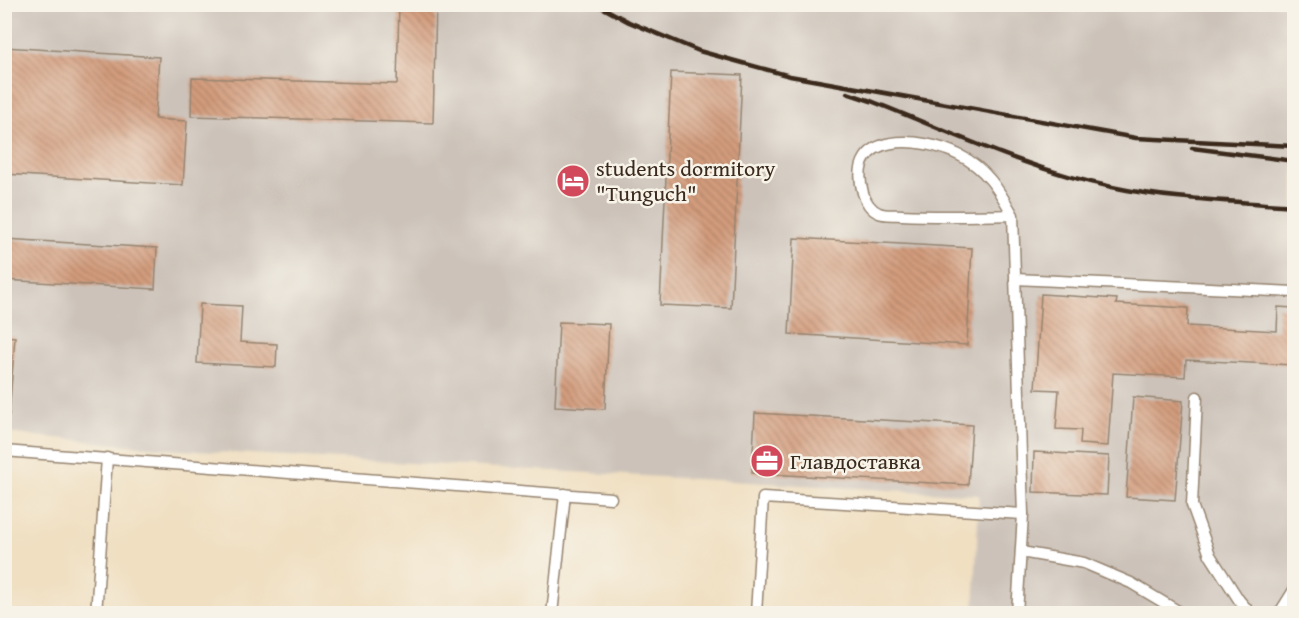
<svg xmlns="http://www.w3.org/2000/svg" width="1299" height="618" font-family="'Gentium Book Plus',serif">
<defs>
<pattern id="building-back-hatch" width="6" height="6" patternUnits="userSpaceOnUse" patternTransform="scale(1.5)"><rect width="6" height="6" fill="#d39c7d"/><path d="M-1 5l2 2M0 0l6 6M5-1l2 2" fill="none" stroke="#ac7f66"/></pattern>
</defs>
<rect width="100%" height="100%" fill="#f7f3e8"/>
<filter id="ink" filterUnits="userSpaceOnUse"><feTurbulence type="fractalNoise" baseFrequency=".0167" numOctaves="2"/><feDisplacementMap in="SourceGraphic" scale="12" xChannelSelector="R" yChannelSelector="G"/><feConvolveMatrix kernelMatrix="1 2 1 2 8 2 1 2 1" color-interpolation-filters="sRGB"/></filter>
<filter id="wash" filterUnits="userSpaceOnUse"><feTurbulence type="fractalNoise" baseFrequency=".008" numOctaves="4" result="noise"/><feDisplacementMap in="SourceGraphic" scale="24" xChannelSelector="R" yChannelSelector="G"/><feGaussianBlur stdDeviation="1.35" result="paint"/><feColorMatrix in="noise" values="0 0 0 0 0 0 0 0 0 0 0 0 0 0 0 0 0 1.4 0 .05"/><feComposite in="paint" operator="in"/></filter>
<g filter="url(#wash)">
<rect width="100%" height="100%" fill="#f0dfc1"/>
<!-- industrial -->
<polygon fill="#ccc2b9" points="4,5 1294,5 1294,613 974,613 979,495 180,450 5,433"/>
<g id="blocks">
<!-- building -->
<g fill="url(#building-back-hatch)">
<polygon points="399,4 436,4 433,123 191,116 192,78 397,84"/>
<polygon points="4,47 159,57 155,119 187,121 183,185 4,174"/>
<polygon points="671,72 742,75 731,308 660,305"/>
<polygon points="794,238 972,248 967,345 789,334"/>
<polygon points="4,239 157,248 155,289 4,280"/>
<polygon points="1041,294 1117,299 1116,304 1188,308 1187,326 1277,331 1278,307 1294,308 1294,365 1186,360 1185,377 1113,373 1108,446 1080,444 1081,430 1056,429 1059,390 1035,389"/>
<polygon points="200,304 242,306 240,342 277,344 276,367 197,363"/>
<polygon points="559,322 609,324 605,409 555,406"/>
<polygon points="4,336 15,337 9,415 4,415"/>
<polygon points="1133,397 1183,401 1175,500 1126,497"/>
<polygon points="755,413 972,425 968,485 752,473"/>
<polygon points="1034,452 1109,456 1107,495 1033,492"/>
</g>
</g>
</g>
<g filter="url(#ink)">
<use href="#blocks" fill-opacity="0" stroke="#968470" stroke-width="1.5"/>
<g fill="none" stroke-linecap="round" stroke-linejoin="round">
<defs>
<g id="lane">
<path d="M1013,215c-14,-25 -27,-47 -54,-60 -37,-19 -114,-25 -96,38 2,8 8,17 16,20 7,3 17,1 23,2 37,2 74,1 111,0l10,299"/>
<polyline points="1015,279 1294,292"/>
<polyline points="1197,397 1192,505 1210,555 1239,600 1251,614"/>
<polyline points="4,451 611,498"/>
<polyline points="1021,552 1084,563 1131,583 1183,614"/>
<polyline points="96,614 107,458"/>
<polyline points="552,614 565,494"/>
<polyline points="756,614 763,498 1023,514 1017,614"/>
<polyline points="1279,614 1294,590"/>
</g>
</defs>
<!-- lane casing -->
<use href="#lane" stroke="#968470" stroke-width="13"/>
<!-- lane -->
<use href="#lane" stroke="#fff" stroke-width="10"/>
<!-- rail -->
<g stroke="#3b2a1e" stroke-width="4.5">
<polyline points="596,4 629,22 699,51 790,76 1136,138 1294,146"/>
<path d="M847,93l24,8c79,31 158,69 241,86 59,13 122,14 182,19"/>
<polyline points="1192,148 1294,161"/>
</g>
</g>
</g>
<!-- icons -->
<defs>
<symbol id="hotel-disc" viewBox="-11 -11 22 22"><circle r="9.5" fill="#d1495b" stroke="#f7f3e8"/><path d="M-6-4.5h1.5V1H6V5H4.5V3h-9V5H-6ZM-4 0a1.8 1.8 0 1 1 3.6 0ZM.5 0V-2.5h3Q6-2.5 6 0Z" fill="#fff"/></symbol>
<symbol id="office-disc" viewBox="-11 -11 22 22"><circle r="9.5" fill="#d1495b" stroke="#f7f3e8"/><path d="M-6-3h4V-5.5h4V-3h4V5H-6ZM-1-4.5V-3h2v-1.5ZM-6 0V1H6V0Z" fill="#fff"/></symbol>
</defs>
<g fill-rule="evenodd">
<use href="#hotel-disc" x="554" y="162" width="38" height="38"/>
<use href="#office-disc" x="748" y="442" width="38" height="38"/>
</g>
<g text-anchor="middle" stroke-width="5" stroke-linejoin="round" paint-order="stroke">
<!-- poi labels -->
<g font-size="22" fill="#3b2a1e" stroke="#f7f3e8" text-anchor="start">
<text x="596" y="176">students dormitory<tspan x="596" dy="25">"Tunguch"</tspan></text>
<text x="790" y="469">Главдоставка</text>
</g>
</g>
<!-- margin -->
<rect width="1299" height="618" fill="none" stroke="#f7f3e8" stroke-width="24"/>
</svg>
